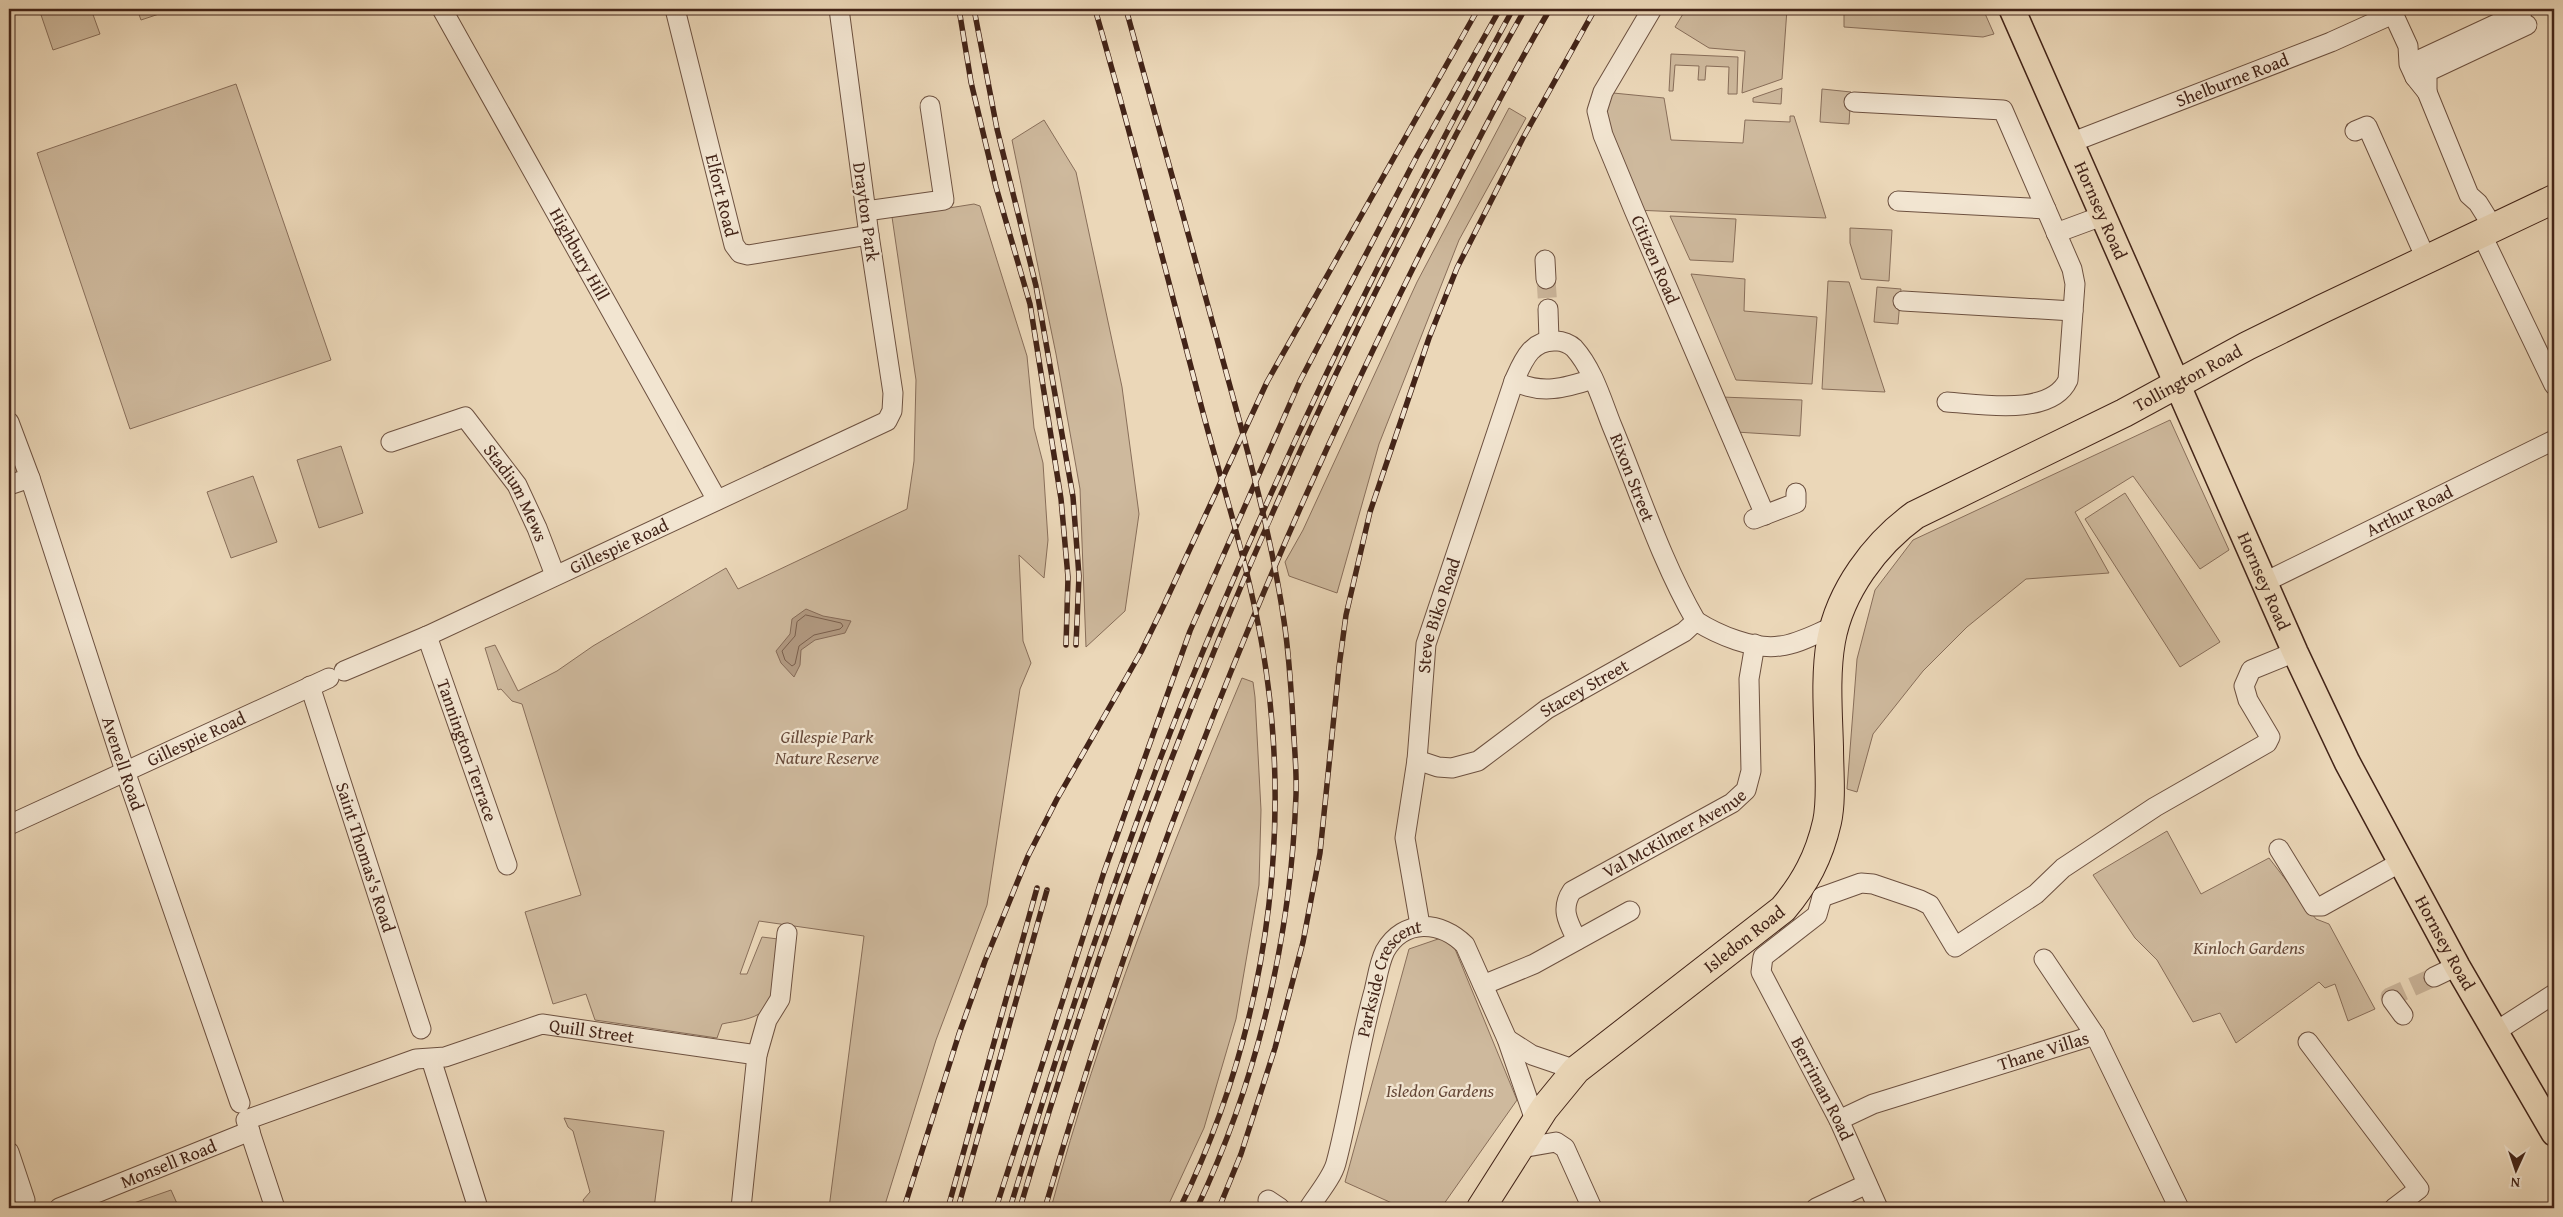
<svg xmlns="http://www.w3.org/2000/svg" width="2563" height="1217" font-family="'Gentium Book Plus',serif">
<rect width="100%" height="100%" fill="#ebd7b8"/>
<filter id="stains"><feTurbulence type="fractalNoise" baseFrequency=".004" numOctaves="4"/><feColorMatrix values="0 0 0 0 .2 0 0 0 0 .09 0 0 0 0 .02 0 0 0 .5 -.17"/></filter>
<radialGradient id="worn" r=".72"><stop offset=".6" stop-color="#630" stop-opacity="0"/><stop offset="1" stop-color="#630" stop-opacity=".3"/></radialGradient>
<!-- green -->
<g fill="#ceb99d" stroke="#886e5a">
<polygon points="39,9 91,9 100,34 53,50"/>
<polygon points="137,9 174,9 141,20"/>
<polygon points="1686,9 1787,9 1782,79 1742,93 1745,51 1709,48 1675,27"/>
<polygon points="1844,9 1983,9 1994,34 1983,37 1844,27"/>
<polygon points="1671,54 1738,57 1737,94 1728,94 1729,67 1706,66 1705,80 1698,80 1699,66 1675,65 1673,91 1669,91"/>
<polygon points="236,84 331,360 130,429 37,153"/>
<polygon points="1782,88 1781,104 1753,102 1753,98"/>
<polygon points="1822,89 1851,92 1849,124 1820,122"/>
<polygon points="1603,92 1664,98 1671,140 1743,143 1745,120 1790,122 1790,116 1794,116 1826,218 1634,210 1604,113"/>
<polygon points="1509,108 1526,118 1459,240 1379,444 1337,593 1289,576 1285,562 1303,530 1417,282"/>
<polygon points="1044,120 1076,172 1122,387 1139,514 1125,611 1086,647 1080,489 1056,354 1012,140"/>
<path d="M974,204l6,2 47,150 7,72 9,35 5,77 -4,38 -25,-23 4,86 8,22 -11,26 -33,216 -51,135 -52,168h-55l35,-272 -105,-15 -19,53h7l15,-37 16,2c-2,17 -2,60 -15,72 -10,9 -28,10 -41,13l-5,14 -122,-18 -9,-26 -33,10 -28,-92 56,-17 -59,-191 -10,-3 -11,-12 -3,1 -13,-42 10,-3 23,46 39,-20 36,-25 133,-78 12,21 169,-80 7,-48 2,-81 -24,-163z"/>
<polygon points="1670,216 1736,219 1733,262 1690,260"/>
<polygon points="1850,228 1892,230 1889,281 1861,279 1850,243"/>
<polygon points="1691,274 1745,279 1744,311 1817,317 1812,384 1736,380"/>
<polygon points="1828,281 1849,282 1885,392 1822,389"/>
<polygon points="1877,287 1901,289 1898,324 1874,322"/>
<polygon points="1721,397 1802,400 1800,436 1736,432"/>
<polygon points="2170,420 2229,550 2200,569 2133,476 2075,512 2109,573 2026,579 1967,627 1923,671 1873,734 1857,792 1847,789 1857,659 1875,590 1913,540"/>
<polygon points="341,446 363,513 319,528 297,460"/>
<polygon points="253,476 277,542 231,558 207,492"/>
<polygon points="2125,493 2220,642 2180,667 2085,519"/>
<path d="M1242,678l11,4 2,15 6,113 -2,75 -23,134 -32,109 -37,80h-116c49,-181 118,-357 191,-530z"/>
<polygon points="2167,831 2201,894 2269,858 2316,919 2329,924 2375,1009 2348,1021 2335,984 2325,988 2319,982 2236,1043 2220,1013 2193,1022 2157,960 2135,938 2093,875"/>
<polygon points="1441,938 1455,949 1517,1100 1441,1208 1403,1208 1345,1182 1409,949"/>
<polygon points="564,1118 664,1131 654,1208 587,1208 583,1200 590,1192 573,1131 568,1127"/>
<polygon points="171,1190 179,1208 133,1208 131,1204"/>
</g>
<!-- water -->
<polygon fill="#b29a82" stroke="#866b58" points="806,609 823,616 851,621 845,633 815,640 801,650 800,665 794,677 781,663 776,651 790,634 792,619"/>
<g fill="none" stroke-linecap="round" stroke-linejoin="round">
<!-- shore -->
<polygon stroke="#7a5f4d" stroke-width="1" points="806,615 841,623 843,626 840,629 814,635 799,646 795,664 792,666 785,660 782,651 795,636 797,622"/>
<!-- minor-tunnel -->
<g stroke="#c9b398" stroke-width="19" stroke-dasharray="19 9" stroke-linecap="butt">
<polyline points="1546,279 1548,309"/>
<polyline points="2392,1000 2390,997 2434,977"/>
</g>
<defs>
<g id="minor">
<path id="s1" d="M442,9l275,491"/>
<path id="s2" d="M675,9l59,236 6,8 8,2 121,-20"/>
<path id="s3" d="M1652,9l-49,83 -6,19 6,24 31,75 131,305"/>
<polyline points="2391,9 2408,46 2409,64 2415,77 2427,92 2469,195 2478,203 2493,227"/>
<polyline points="2415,77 2421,59 2522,12"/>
<polyline points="2427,92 2427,72 2527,25"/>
<path d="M1854,102l149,8 69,159 3,15 -7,96c-17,37 -88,24 -121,22"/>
<polyline points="2355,131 2367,126 2427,261"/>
<path id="s4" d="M2070,143l261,-101 62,-28"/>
<polyline points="1898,201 2046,209"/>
<polyline points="866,211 944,200 930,106"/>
<polyline points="2056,233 2102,216"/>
<polyline points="2481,233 2554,385"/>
<polyline points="1545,260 1546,279"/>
<polyline points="1903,301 2073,311"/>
<polyline points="1548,309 1549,340"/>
<path d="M1514,381c27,14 51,7 79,-2"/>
<path id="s5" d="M9,422l21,56 95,293 115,332"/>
<path id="s6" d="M391,442l74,-25 52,68 20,43 18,47"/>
<polyline points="9,485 30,478"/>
<polyline points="1754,519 1796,503 1796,493"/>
<path id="s7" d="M2265,582l289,-142"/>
<path id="s8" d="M427,636l80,229"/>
<path id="s9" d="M344,671l83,-35 460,-215 5,-10 1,-18 -24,-158 -30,-226"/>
<path id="s10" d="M310,686l111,343"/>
<path id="s11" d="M1417,760l21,7 14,1 26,-7 69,-52 137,-77 12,-11c22,14 58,29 84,25 19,-2 37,-13 55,-20"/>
<path id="s12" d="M9,825l320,-147"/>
<polyline points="2279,849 2314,906 2322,906 2401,862"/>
<polyline points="1822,897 1861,883 1873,884 1920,900 1930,905 1955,947 2036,894 2063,868 2155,807 2267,743 2270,737 2248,700 2244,686 2251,670 2295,652"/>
<path id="s13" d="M1822,897l-5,18 -54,42 -2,15 78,148 39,88"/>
<path id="s14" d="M1420,925l-15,-87 12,-78 9,-116 88,-263c9,-20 17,-42 43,-40 5,0 13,3 17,7 19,21 28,53 38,78 27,65 49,135 84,195"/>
<path id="s15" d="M1577,940c-9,-18 -17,-31 -5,-49l160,-88 14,-13 5,-19 -2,-92 6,-35"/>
<polyline points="2044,959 2095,1035 2179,1208"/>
<polyline points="2434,977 2457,966"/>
<polyline points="1483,985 1534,964 1630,911"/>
<polyline points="2392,1000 2403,1015"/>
<polyline points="2495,1032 2554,994"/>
<polyline points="1507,1039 1532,1055 1576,1070"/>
<polyline points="2308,1042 2419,1189 2394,1208"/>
<polyline points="431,1059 478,1208"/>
<path id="s16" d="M1839,1120l34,-16 222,-69"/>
<polyline points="1521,1148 1556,1142 1565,1148 1592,1208"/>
<polyline points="9,1152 25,1200"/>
<polyline points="1268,1200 1280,1208"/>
<path id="s17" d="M59,1208l191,-77"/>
<path id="s18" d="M275,1208l-29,-88 170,-61 29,-2 97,-33 215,31"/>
<polyline points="741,1208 757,1055 767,1020 780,999 787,933"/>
<path id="s19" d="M1309,1208c8,-13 23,-30 27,-45 15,-57 22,-115 38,-172 3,-12 5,-28 11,-40 19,-33 56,-30 80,-6l42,94 29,84"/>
<polyline points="1816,1208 1867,1184"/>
</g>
<g id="major">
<path id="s20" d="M2012,9l283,643 52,110 110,204 97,167"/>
</g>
<g id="highway">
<path id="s21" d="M1481,1208l63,-99 32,-39 207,-161c22,-26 36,-52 44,-87 5,-23 2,-51 2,-75 -1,-35 -4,-72 2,-106 9,-50 44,-97 84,-126l209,-102 123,-67 75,-37 232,-110"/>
</g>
</defs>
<!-- minor casing -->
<use href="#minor" stroke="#6d5140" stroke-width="21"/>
<!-- major casing -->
<use href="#major" stroke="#432418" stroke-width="28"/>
<!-- highway casing -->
<use href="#highway" stroke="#432418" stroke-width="30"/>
<!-- minor -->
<use href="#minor" stroke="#f2e5d1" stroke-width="19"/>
<!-- major -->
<use href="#major" stroke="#ebd7b8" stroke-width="25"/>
<!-- highway -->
<use href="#highway" stroke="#ebd7b8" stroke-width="28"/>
<defs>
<g id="rail">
<polyline points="959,9 971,82 996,187 1030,304 1061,499 1068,577 1066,645"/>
<polyline points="974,9 997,129 1036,286 1073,497 1079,576 1076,645"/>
<path d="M1095,9c38,131 71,264 106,396 16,62 36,123 50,186 49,207 22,427 -71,617"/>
<path d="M1126,9c31,113 63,227 94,341 24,87 51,182 64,271 5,33 7,66 9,99 1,25 4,50 3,75 -5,142 -38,284 -99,413"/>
<polyline points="904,1208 959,1034 985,961 1028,856 1057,799 1141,652 1163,607 1267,382 1478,9"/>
<polyline points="948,1208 1037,888"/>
<polyline points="958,1208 1047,890"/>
<polyline points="996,1208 1104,872 1190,631 1300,381 1417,156 1500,9"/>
<path d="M1010,1208c52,-171 107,-342 173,-508 96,-237 207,-467 330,-691"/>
<path d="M1020,1208c122,-417 291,-821 505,-1199"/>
<path d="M1045,1208c96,-331 224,-654 379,-962 41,-80 81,-160 126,-237"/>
<polyline points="1219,1208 1241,1154 1275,1048 1303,942 1320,853 1339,667 1346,615 1370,512 1429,338 1457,268 1523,138 1595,9"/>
</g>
</defs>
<!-- rail casing -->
<use href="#rail" stroke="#432418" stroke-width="5.5"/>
<!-- rail -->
<use href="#rail" stroke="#f2e5d1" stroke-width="4" stroke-dasharray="11" stroke-linecap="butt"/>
</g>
<g text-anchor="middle" stroke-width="4.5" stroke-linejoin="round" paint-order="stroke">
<!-- street labels -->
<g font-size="18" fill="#432418" stroke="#f2e5d1">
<text dy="6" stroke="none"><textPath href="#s4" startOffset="174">Shelburne Road</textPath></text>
<text dy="6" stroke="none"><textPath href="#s2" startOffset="192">Elfort Road</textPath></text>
<text dy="6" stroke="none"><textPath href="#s20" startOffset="220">Hornsey Road</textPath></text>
<text transform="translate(866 212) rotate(82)" y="6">Drayton Park</text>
<text dy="6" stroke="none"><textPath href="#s1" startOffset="281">Highbury Hill</textPath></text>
<text dy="6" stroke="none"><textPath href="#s3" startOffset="276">Citizen Road</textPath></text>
<text dy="6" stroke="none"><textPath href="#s21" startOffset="1170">Tollington Road</textPath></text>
<text dy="6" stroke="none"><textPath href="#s14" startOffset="786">Rixon Street</textPath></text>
<text dy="6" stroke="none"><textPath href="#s6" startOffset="170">Stadium Mews</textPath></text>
<text dy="6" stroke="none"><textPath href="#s7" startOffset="161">Arthur Road</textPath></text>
<text dy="6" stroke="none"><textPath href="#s9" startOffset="302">Gillespie Road</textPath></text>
<text dy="6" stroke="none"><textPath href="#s20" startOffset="625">Hornsey Road</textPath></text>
<text dy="6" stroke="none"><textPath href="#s14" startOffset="314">Steve Biko Road</textPath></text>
<text dy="6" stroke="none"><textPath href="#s11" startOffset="192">Stacey Street</textPath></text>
<text dy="6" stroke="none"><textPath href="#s12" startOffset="206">Gillespie Road</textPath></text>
<text dy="6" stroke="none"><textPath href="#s8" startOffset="121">Tannington Terrace</textPath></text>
<text dy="6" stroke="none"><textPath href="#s5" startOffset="360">Avenell Road</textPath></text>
<text dy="6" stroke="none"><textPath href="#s15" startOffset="170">Val McKilmer Avenue</textPath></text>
<text dy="6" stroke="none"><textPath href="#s10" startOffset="180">Saint Thomas's Road</textPath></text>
<text dy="6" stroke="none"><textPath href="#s21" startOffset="381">Isledon Road</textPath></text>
<text dy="6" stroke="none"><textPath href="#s20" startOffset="1030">Hornsey Road</textPath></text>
<text dy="6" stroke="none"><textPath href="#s19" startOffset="249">Parkside Crescent</textPath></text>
<text dy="6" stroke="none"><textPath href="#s18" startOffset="455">Quill Street</textPath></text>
<text dy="6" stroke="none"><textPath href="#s16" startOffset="216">Thane Villas</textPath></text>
<text dy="6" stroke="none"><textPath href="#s13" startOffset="234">Berriman Road</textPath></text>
<text dy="6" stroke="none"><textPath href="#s17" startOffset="118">Monsell Road</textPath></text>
</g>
<!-- park labels -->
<g font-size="18" font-style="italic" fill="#664939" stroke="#f2e5d1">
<text x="827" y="743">Gillespie Park<tspan x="827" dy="21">Nature Reserve</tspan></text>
<text x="2249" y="954">Kinloch Gardens</text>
<text x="1440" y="1097">Isledon Gardens</text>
</g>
</g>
<!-- margin -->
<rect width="2563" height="1217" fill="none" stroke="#ebd7b8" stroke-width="30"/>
<rect x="10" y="10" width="2543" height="1197" fill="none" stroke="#432418" stroke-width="2.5"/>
<rect x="15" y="15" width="2533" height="1187" fill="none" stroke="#432418"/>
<!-- north arrow -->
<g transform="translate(2516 1170) rotate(183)" stroke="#f2e5d1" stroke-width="4" paint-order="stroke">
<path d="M0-4L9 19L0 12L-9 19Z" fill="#432418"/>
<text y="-8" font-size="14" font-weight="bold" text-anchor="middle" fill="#432418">N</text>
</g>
<rect width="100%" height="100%" filter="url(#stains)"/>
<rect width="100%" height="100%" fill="url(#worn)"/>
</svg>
